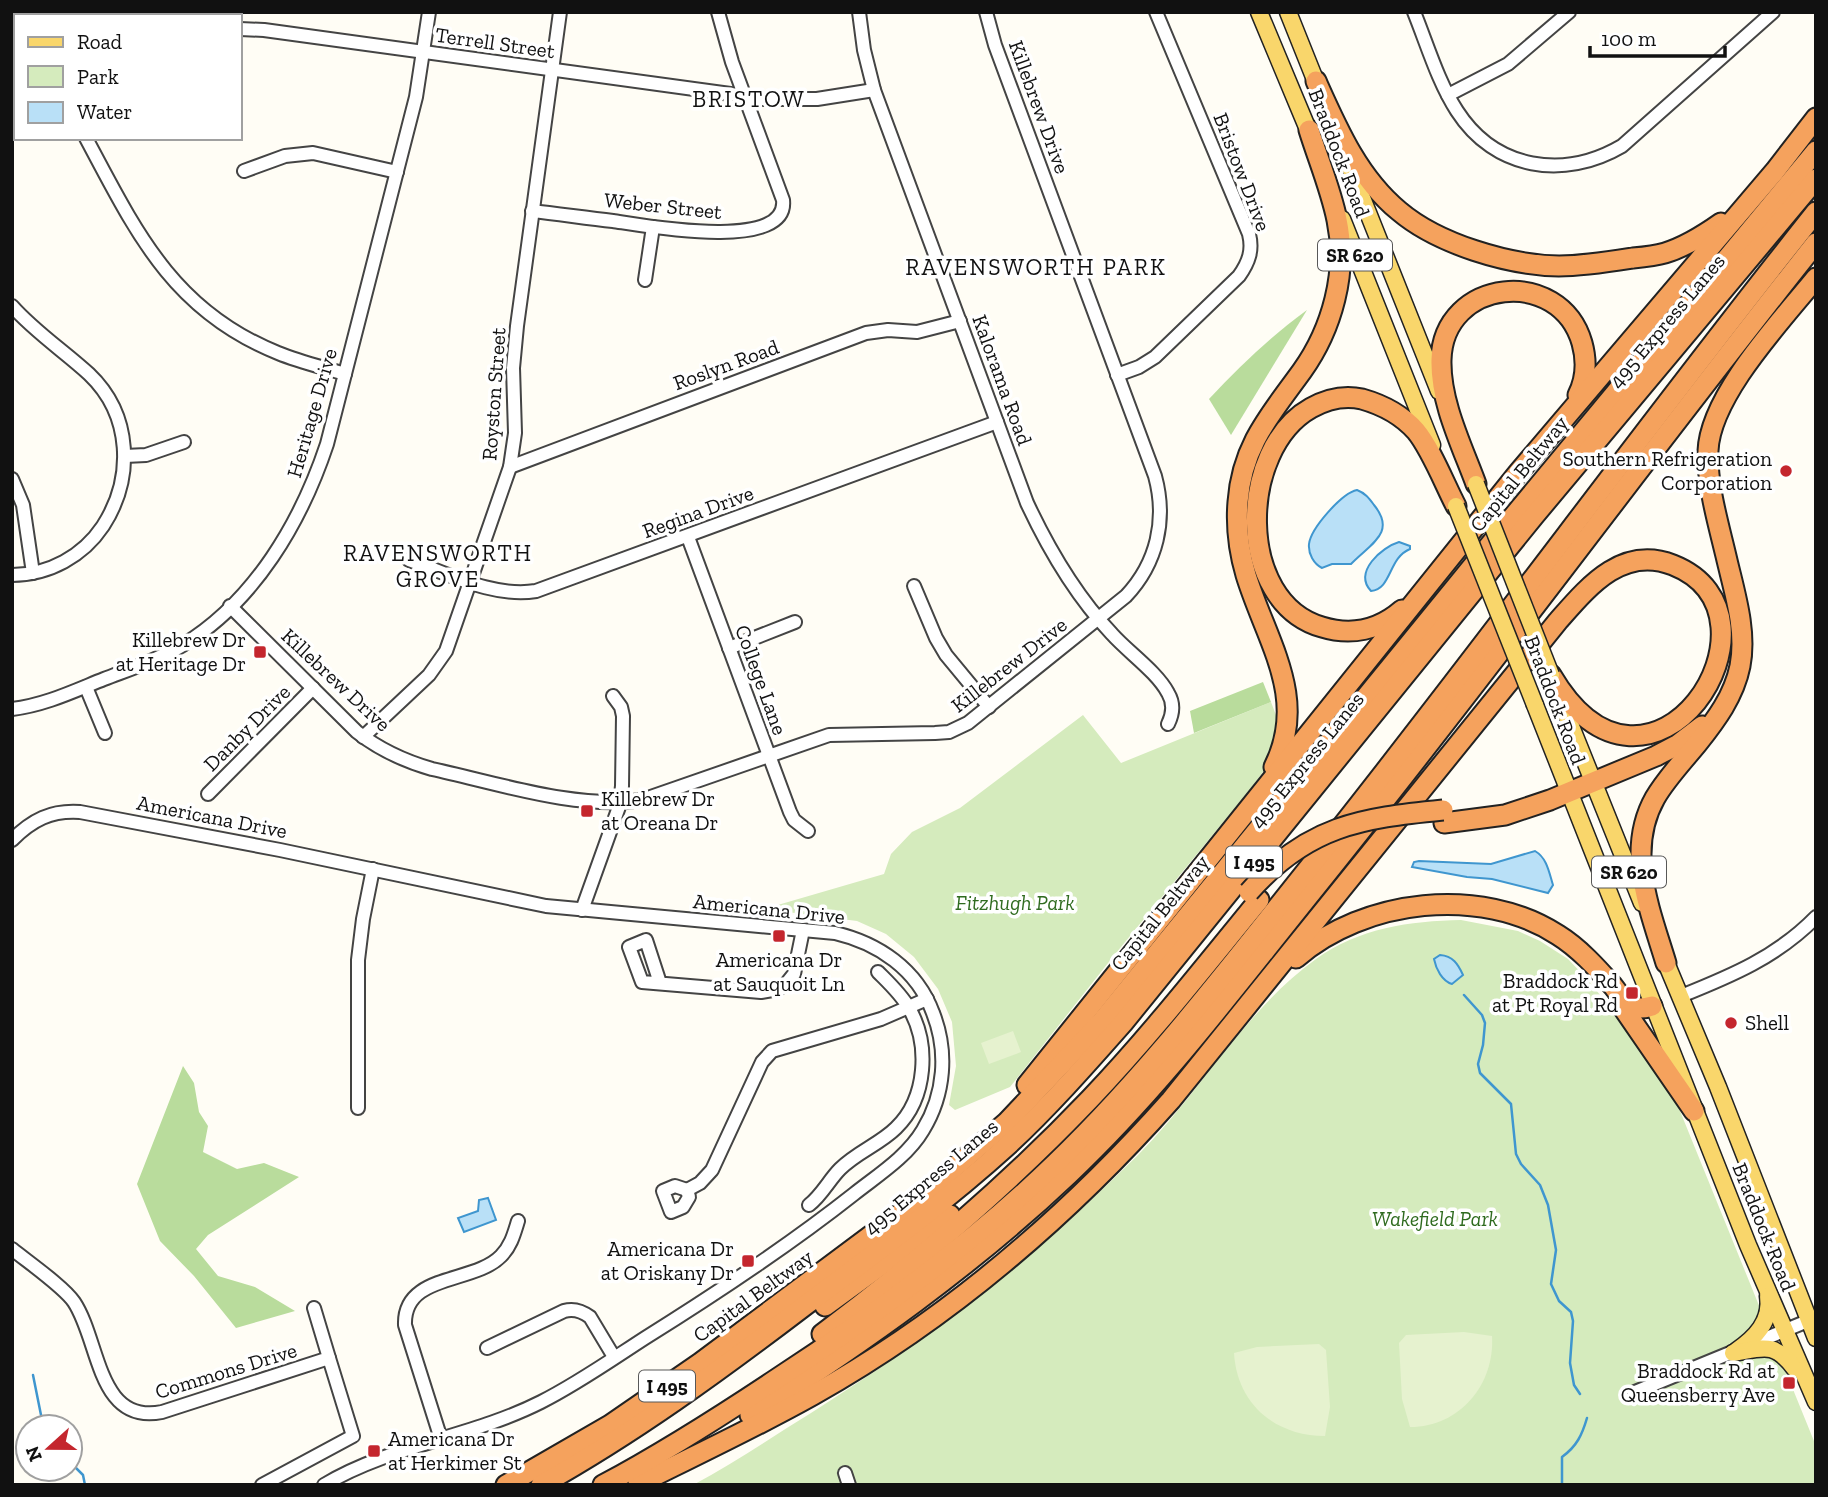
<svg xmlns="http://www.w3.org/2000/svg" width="1828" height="1497" font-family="'Zilla Slab',serif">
<rect width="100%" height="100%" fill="#fffdf5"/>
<!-- green -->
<g fill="#d5ebbd">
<polygon points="1271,702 1279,723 1266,768 1251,788 1112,958 1010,1087 955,1110 949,1105 956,1066 952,1022 938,989 914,957 886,934 857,921 764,909 884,874 891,854 912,832 960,808 1083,715 1121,763"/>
<path d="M1461,920l57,11 22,10 28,18 19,20 78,95 151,372v39h-1123c41,-22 79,-48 118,-72 56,-36 112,-73 165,-114 57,-44 111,-94 162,-144 61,-61 108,-146 178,-196 43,-31 94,-38 145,-39z"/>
</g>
<!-- forest -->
<g fill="#b9dc9c">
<path d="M1307,310l-76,125 -22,-36c31,-33 61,-62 98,-89z"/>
<polygon points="1263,682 1271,702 1194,733 1190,711"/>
<polygon points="183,1066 194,1083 199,1112 208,1126 203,1152 237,1169 264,1163 299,1177 208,1235 196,1249 218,1276 255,1287 295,1311 236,1328 194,1276 160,1241 137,1184"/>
</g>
<!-- pitch -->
<g fill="#e6f2cf">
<polygon points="1013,1031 1021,1052 989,1064 981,1043"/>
<path d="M1464,1332l28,4c3,48 -32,91 -82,91l-8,-28 -3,-56 7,-8z"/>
<path d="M1319,1344l7,6 4,57 -5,29c-50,0 -88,-32 -91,-83l23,-6z"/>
</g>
<!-- water -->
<g fill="#b9e0f7" stroke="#3f96cf" stroke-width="2">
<path d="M1357,490c8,3 12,8 17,15 23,28 -4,39 -23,59h-19l-10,4c-8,-4 -14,-14 -13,-24 2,-16 33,-51 48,-54z"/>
<path d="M1399,542l11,4v3c-22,9 -18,40 -39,42 -18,-19 11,-44 28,-49z"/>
<path d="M1535,851c12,7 14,21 18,34l-5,8 -56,-14 -25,-2 -55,-10 2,-5 5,-1 72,3z"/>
<path d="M1440,955c13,1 18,9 23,20l-11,9c-10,-3 -16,-15 -18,-25z"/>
<polygon points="488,1198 496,1220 464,1232 458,1218 478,1211 479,1200"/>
</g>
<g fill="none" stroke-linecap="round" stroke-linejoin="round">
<!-- stream -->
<g stroke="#3f96cf" stroke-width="2.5">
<polyline points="1464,995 1482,1015 1485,1023 1483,1045 1478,1064 1480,1073 1511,1104 1516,1154 1521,1164 1540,1185 1548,1205 1556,1250 1551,1284 1559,1301 1571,1312 1573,1321 1570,1363 1574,1385 1580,1394"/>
<polyline points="33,1375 41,1415 47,1427"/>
<polyline points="70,1462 83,1475 85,1485"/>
<path d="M1562,1485v-28c15,-11 20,-22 25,-39"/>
</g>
<defs>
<g id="minor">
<polyline points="21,12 22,16"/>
<path d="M859,12l5,38 10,40 153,413c22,47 49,93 85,131 16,18 45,38 56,59 6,10 5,21 0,31"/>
<path d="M1414,12c13,32 24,70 43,99 38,59 107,69 165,35l151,-134"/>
<polyline points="240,29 264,30 745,96"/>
<polyline points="1448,95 1508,64 1569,12"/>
<polyline points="746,99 817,99 874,90"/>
<path d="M86,138c50,94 87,173 192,215 22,9 44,14 67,21"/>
<polyline points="244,171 285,156 313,153 397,172"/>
<path d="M532,211c27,3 54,7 81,10 28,4 176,32 170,-21l-51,-138 -14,-50"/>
<polyline points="645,280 653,227"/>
<path d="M12,306c23,26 52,45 77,68 43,41 45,104 14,152 -20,30 -54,49 -91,49"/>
<path d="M1117,375l22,-8 16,-10 84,-81c10,-14 14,-26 10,-42l-93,-222"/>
<polyline points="125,456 146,455 184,442"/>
<polyline points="510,467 866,333 888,330 917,332 960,321"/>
<polyline points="12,479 23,505 33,573"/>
<polyline points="688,537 790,812 794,820 808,831"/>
<path d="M409,560c40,14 85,38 127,31l461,-169"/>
<polyline points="914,586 936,638 946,655 989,707"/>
<path d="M230,606l127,126c23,18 47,29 75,37 65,14 145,41 210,31l187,-65 106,-2 14,-1 19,-9 158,-127c31,-33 41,-76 29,-120l-160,-431 -9,-33"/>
<polyline points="729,648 795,622"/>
<polyline points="86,687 105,733"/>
<path d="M12,709c33,-4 62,-18 92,-30 26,-10 54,-19 79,-34 72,-44 118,-123 144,-201l89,-347 13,-85"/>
<polyline points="363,737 429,675 446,651 510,467 515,433 513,368 517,326 560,12"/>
<polyline points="208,794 313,688"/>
<path d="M12,840c20,-20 39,-30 68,-28l200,38 266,56 289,27c43,10 82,36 98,80 15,38 12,81 -10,117 -16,27 -45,45 -69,64 -67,53 -137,99 -209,144 -34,22 -68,46 -104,64 -69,35 -150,43 -217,83"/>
<polyline points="582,910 620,804 622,786 623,716 621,707 613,696"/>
<polyline points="660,983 646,940 629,947 642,982 761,992 778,989 786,984 794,974 803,930"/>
<path d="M1681,996c50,-20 96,-39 135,-79"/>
<polyline points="358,1108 358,960 363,919 373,869"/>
<polygon points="675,1186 687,1190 689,1197 683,1207 671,1212 663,1191"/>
<polyline points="687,1190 700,1183 712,1170 762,1062 772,1051 881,1019 927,999"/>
<path d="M809,1205c13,-10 20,-25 31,-36 17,-17 40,-25 56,-41 31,-30 34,-84 13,-120 -8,-14 -20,-25 -31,-36"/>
<path d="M12,1249c16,13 52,38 62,53 26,39 23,123 88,110l167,-54 -15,-50"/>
<path d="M487,1348l77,-37c10,-3 18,0 26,6l24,40"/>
<polyline points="1635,1392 1815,1318"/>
<path d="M441,1439l-36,-114c-2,-52 69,-41 96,-69 10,-10 13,-22 17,-35"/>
<polyline points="845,1473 849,1485"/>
<polyline points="262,1485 353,1436 329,1358"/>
</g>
<g id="major">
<polyline points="1259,12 1312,139"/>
<polyline points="1288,12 1320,92"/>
<polyline points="1345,155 1439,391"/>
<polyline points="1342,219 1432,445"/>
<polyline points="1554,684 1642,903"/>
<polyline points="1535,705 1748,1245 1816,1402"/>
<polyline points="1662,953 1718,1087 1816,1338"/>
<path d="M1736,1351c19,-13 36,-30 32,-55"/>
<path d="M1733,1353c31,-5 41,-12 62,16"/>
</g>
<g id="highway">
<path d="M1316,81c21,47 42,96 83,130 39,33 109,54 160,55 25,0 49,-4 74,-8 11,-1 22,-2 32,-5 20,-6 39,-18 56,-30"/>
<path d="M1476,484c-14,-38 -36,-82 -35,-124 2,-82 119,-94 141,-17 5,18 4,36 -4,52"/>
<path d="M1402,610c-23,20 -51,26 -80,17 -87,-25 -84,-178 -11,-219 16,-9 33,-13 51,-9 21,6 39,15 54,32 15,18 29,54 40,75"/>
<path d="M1274,767c35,-70 -8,-126 -28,-192 -7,-24 -10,-49 -8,-73 4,-57 33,-88 64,-131 30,-42 46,-99 35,-151 -6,-30 -19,-61 -28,-90"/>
<polyline points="1444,823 1505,815 1550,800 1656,756 1677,745 1702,726"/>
<path d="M1296,958c68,-59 185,-73 262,-23 21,13 39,33 55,51 5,6 8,13 14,17 7,6 16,6 25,3"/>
<path d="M1666,963c-16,-53 -41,-112 -11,-165 11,-19 28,-37 42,-54 19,-24 37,-48 43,-78 7,-36 -6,-75 -14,-110 -8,-34 -19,-70 -18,-105 2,-55 73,-130 108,-173"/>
<polyline points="1619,1002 1694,1111"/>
<polyline points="1027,1085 1518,473 1775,171 1816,118"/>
<polyline points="825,1306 950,1215"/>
<path d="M822,1334c95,-71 186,-149 268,-235 60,-63 114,-132 169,-199"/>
<path d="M750,1415c113,-72 222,-149 319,-241 91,-86 167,-188 246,-286 171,-212 331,-432 501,-645"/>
<path d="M638,1484c58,-29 118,-57 175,-89 135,-76 256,-180 358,-295l387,-479c30,-34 64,-76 115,-56 126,50 -23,278 -122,110"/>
<polyline points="506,1485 610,1425 700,1363 905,1210 1007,1122 1102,1021 1507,524 1816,151"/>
<path d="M541,1485c93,-52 178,-114 262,-178 70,-52 140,-103 204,-161 41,-38 79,-81 116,-123l411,-507 282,-337"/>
<path d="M603,1485c60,-32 118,-69 175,-107 92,-60 182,-125 262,-200 104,-97 191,-213 280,-324 168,-211 327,-430 496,-642"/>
</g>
</defs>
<!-- minor casing -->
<use href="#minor" stroke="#444" stroke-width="16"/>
<!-- major casing -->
<use href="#major" stroke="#222" stroke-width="19"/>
<!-- highway casing -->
<use href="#highway" stroke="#222" stroke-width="23"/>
<!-- minor -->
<use href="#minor" stroke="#fff" stroke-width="12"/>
<!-- major -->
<use href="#major" stroke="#f9d66b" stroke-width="16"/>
<!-- highway -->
<use href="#highway" stroke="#f5a25d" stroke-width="19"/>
<defs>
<g id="major-bridge">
<polyline points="1476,484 1551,675"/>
<polyline points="1456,506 1535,705"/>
</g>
<path id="highway-bridge" d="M1249,892c58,-66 112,-74 194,-82"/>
</defs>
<!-- major-bridge casing -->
<use href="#major-bridge" stroke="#222" stroke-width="19" stroke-linecap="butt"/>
<!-- highway-bridge casing -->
<use href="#highway-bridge" stroke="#222" stroke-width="23" stroke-linecap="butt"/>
<!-- major-bridge -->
<use href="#major-bridge" stroke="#f9d66b" stroke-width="16"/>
<!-- highway-bridge -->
<use href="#highway-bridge" stroke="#f5a25d" stroke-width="19"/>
</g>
<!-- markers -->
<g fill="#c4262e" stroke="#fff" stroke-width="2.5">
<circle cx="1786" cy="471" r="7"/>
<rect x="253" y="645" width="14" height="14" rx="3.5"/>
<rect x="580" y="804" width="14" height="14" rx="3.5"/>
<rect x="772" y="929" width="14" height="14" rx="3.5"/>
<rect x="1625" y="986" width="14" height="14" rx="3.5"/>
<circle cx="1731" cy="1023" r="7"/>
<rect x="741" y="1254" width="14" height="14" rx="3.5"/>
<rect x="1782" y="1376" width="14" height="14" rx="3.5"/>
<rect x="367" y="1444" width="14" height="14" rx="3.5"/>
</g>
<g text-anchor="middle" stroke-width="7" stroke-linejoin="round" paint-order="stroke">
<!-- shield labels -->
<g fill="#fff" stroke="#585858" stroke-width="2">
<rect x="1318" y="239.5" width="74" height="31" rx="5"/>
<rect x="1226" y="846.5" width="56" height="31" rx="5"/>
<rect x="1592" y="856.5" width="74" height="31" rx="5"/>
<rect x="639" y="1370.5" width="56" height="31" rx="5"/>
</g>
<g font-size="19" font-weight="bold" fill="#111">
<text x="1355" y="262">SR 620</text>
<text x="1254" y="869">I 495</text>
<text x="1629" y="879">SR 620</text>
<text x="667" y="1393">I 495</text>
</g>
<!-- street labels -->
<g font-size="21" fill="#111" stroke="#fff">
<text transform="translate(495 43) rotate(8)" y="7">Terrell Street</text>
<text transform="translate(1039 107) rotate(70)" y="7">Killebrew Drive</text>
<text transform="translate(1339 153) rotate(69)" y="7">Braddock Road</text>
<text transform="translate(1242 172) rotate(69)" y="7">Bristow Drive</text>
<text transform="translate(663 206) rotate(6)" y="7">Weber Street</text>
<text transform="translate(1667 321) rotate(-50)" y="7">495 Express Lanes</text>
<text transform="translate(726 365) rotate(-20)" y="7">Roslyn Road</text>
<text transform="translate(1002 380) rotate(70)" y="7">Kalorama Road</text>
<text transform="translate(494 394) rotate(-86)" y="7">Royston Street</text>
<text transform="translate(312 413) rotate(-74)" y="7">Heritage Drive</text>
<text transform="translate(1519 474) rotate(-51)" y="7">Capital Beltway</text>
<text transform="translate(698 512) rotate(-20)" y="7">Regina Drive</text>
<text transform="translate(1009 665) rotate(-38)" y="7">Killebrew Drive</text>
<text transform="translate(336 680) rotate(43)" y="7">Killebrew Drive</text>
<text transform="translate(761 680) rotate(70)" y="7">College Lane</text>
<text transform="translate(1555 700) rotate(69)" y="7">Braddock Road</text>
<text transform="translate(247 728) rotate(-45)" y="7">Danby Drive</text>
<text transform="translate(1307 760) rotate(-51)" y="7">495 Express Lanes</text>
<text transform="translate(212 817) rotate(11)" y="7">Americana Drive</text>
<text transform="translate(769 909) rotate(6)" y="7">Americana Drive</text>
<text transform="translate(1160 913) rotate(-51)" y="7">Capital Beltway</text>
<text transform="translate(931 1177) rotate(-40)" y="7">495 Express Lanes</text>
<text transform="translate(1764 1227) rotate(68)" y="7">Braddock Road</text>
<text transform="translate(753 1296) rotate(-36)" y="7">Capital Beltway</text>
<text transform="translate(226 1371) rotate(-17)" y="7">Commons Drive</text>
</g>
<!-- poi labels -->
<g font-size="21" fill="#111" stroke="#fff" text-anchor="end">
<text x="1772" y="466">Southern Refrigeration<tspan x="1772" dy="24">Corporation</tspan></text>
<text x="246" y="647">Killebrew Dr<tspan x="246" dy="24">at Heritage Dr</tspan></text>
<text x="601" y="806" text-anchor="start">Killebrew Dr<tspan x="601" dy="24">at Oreana Dr</tspan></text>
<text x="779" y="967" text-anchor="middle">Americana Dr<tspan x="779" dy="24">at Sauquoit Ln</tspan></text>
<text x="1618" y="988">Braddock Rd<tspan x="1618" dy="24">at Pt Royal Rd</tspan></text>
<text x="1745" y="1030" text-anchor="start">Shell</text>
<text x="734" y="1256">Americana Dr<tspan x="734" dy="24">at Oriskany Dr</tspan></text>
<text x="1775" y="1378">Braddock Rd at<tspan x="1775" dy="24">Queensberry Ave</tspan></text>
<text x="388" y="1446" text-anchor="start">Americana Dr<tspan x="388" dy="24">at Herkimer St</tspan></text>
</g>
<!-- park labels -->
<g font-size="21" font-style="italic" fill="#2f6b1f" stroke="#fff">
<text x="1015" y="910">Fitzhugh Park</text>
<text x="1435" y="1226">Wakefield Park</text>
</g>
<!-- neighbourhood labels -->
<g font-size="23" letter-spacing="2" fill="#111" stroke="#fff">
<text x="749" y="107">BRISTOW</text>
<text x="1036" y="275">RAVENSWORTH PARK</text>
<text x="438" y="561">RAVENSWORTH<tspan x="438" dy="26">GROVE</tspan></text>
</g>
</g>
<!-- border -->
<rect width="1828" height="1497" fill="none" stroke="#111111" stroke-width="28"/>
<!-- legend -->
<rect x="14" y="14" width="228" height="126" fill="#ffffff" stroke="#a0a0a0" stroke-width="2"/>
<rect x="28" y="37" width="35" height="10" fill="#f9d66b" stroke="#a0a0a0" stroke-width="2"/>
<text x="77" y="49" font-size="21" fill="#111111">Road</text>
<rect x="28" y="66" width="35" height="21" fill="#d5ebbd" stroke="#a0a0a0" stroke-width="2"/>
<text x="77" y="84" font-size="21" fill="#111111">Park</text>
<rect x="28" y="102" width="35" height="21" fill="#b9e0f7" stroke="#a0a0a0" stroke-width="2"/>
<text x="77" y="119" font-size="21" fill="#111111">Water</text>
<!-- north arrow -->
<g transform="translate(49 1448) rotate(249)"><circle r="33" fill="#ffffff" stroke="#a0a0a0" stroke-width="2"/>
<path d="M0-5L12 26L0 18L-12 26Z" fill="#c4262e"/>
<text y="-10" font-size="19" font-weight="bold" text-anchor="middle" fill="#111111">N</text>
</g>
<!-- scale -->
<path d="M1590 46v10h135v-10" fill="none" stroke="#111111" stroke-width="3.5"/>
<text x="1601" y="46" font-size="21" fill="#111111" stroke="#ffffff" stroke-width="5" paint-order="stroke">100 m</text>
</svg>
